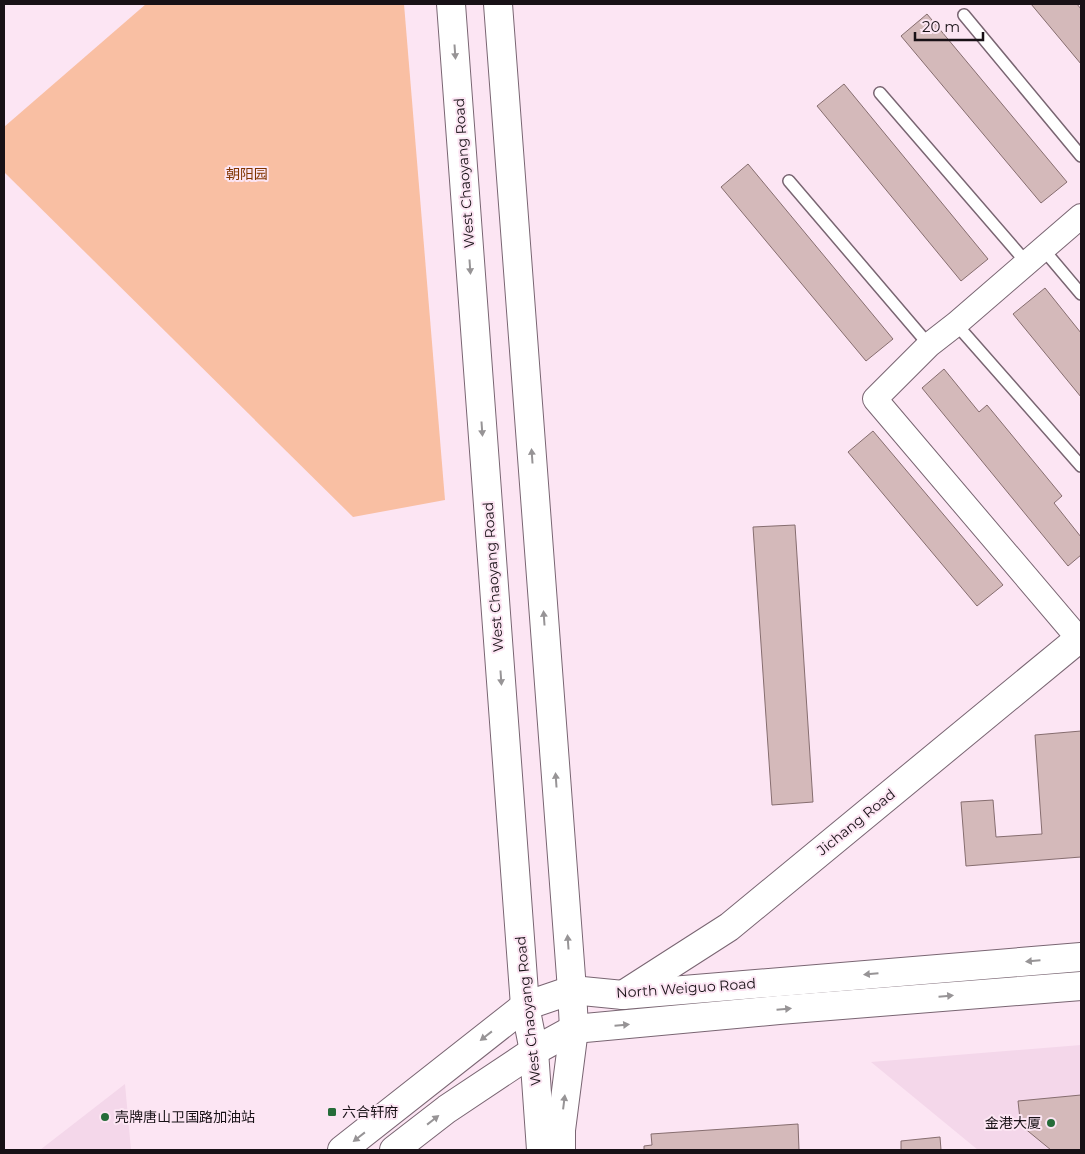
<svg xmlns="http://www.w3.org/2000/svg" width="1085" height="1154" font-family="Montserrat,'Noto Sans SC',sans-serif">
<rect width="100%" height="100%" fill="#fce5f3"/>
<!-- built -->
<g fill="#f4d7ea">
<polygon points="1081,1045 1081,1150 978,1150 871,1062"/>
<polygon points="125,1084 131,1150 40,1150"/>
</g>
<!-- green -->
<polygon fill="#f9bfa3" points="146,4 404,4 445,500 353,517 4,172 4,127"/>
<!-- building -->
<g fill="#d4b9ba" stroke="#866d6f">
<polygon points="1031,4 1077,4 1081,9 1081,64"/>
<polygon points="927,14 1067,182 1041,203 901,36"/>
<polygon points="844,84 988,259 961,281 817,106"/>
<polygon points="748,164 893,339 866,361 721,187"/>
<polygon points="1045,288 1081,333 1081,397 1013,314"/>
<polygon points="944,369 979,412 987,405 1062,496 1054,503 1081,537 1081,555 1068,566 922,388"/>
<polygon points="873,431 1003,585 977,606 848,452"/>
<polygon points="795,525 813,802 772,805 753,527"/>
<polygon points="1081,731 1081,857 966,866 961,802 993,800 996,837 1042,834 1035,735"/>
<polygon points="1081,1095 1081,1150 1051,1150 1023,1127 1020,1119 1018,1101"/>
<polygon points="798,1124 799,1150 644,1150 644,1146 652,1145 651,1134"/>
<polygon points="940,1137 941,1150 901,1150 901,1141"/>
</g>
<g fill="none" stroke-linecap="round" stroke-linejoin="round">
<defs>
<g id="service">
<polyline points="964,15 1081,156"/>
<polyline points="880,93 1026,262"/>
<polyline points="789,181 929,345"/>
<polyline points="1043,249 1081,294"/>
<polyline points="956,324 1081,466"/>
</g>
<polyline id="minor" points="1079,639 875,399 929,345 956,324 1081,216"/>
<polyline id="tertiary" points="623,995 729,927 1081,637"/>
<g id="secondary">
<polyline points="451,4 525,1006 534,1051 541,1150"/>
<polyline points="498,4 572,990 574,1029 561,1130 561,1150"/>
<polyline points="342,1150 525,1006 572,990 623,995 1081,957"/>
<polyline points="394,1150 447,1109 534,1051 574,1029 779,1010 1081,986"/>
</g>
</defs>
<!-- service casing -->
<use href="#service" stroke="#796572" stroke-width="14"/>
<!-- minor casing -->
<use href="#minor" stroke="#796572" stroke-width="26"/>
<!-- tertiary casing -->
<use href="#tertiary" stroke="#796572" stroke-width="30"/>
<!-- secondary casing -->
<use href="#secondary" stroke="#796572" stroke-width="30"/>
<!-- service -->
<use href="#service" stroke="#fff" stroke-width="11"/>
<!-- minor -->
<use href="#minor" stroke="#fff" stroke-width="24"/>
<!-- tertiary -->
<use href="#tertiary" stroke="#fff" stroke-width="28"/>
<!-- secondary -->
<use href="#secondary" stroke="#fff" stroke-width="28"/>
</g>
<!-- one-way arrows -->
<defs><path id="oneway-solid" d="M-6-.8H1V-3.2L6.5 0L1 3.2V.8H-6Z" transform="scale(1.25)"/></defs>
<g fill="#979496">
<use href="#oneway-solid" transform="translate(455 52) rotate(86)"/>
<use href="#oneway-solid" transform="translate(470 267) rotate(86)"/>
<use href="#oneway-solid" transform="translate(482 429) rotate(86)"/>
<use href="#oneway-solid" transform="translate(532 456) rotate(-94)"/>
<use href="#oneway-solid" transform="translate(544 618) rotate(-94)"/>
<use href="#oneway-solid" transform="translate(501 678) rotate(86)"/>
<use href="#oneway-solid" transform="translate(556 780) rotate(-94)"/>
<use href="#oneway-solid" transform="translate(568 942) rotate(-94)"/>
<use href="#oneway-solid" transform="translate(1033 961) rotate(175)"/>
<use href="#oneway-solid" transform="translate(871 974) rotate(175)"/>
<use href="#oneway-solid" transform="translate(946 996) rotate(-5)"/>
<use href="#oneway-solid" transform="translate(784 1009) rotate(-5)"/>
<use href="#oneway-solid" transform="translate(622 1025) rotate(-5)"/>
<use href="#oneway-solid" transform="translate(486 1036) rotate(142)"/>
<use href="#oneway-solid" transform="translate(564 1102) rotate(-83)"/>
<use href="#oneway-solid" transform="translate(433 1120) rotate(-38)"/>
<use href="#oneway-solid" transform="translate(359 1137) rotate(142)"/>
</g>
<!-- markers -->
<g fill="#256c39" stroke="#fce5f3" stroke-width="2">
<rect x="327" y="1107" width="10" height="10" rx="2.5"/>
<circle cx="105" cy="1117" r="5"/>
<circle cx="1051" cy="1123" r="5"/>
</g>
<g text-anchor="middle" stroke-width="4" stroke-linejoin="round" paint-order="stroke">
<!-- street labels -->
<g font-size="14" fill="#181116" stroke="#fce5f3">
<text transform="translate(464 173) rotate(-94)" y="5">West Chaoyang Road</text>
<text transform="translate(493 577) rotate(-94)" y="5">West Chaoyang Road</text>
<text transform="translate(856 822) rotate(-39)" y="5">Jichang Road</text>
<text transform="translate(686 988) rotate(-4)" y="5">North Weiguo Road</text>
<text transform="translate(528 1011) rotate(-96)" y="5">West Chaoyang Road</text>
</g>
<!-- park labels -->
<g font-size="14" fill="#803500" stroke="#fce5f3">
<text x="247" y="179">朝阳园</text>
</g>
<!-- poi labels -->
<g font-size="14" fill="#181116" stroke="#fce5f3" text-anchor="start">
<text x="342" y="1117">六合轩府</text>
<text x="115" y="1122">壳牌唐山卫国路加油站</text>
<text x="1041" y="1128" text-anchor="end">金港大厦</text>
</g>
</g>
<!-- border -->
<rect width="1085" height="1154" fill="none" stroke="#181116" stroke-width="10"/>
<!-- scale -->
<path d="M915 32v8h68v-8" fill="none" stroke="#181116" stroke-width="2.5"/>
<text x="922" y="32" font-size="15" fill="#181116" stroke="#fce5f3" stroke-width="4" paint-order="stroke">20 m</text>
</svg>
